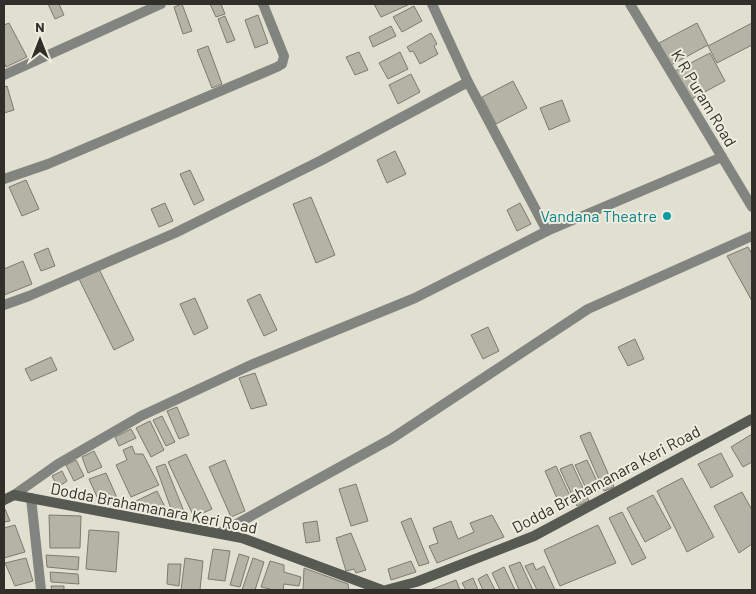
<svg xmlns="http://www.w3.org/2000/svg" width="756" height="594" font-family="Barlow,sans-serif">
<rect width="100%" height="100%" fill="#e1dfd0"/>
<!-- building -->
<g fill="#b5b3a5" stroke="#7d7b6e">
<polygon points="48,4 59,4 64,15 55,19"/>
<polygon points="182,4 192,31 183,34 174,7"/>
<polygon points="210,4 221,4 225,14 216,17"/>
<polygon points="374,4 410,4 381,17"/>
<polygon points="414,6 422,21 402,32 393,17"/>
<polygon points="258,15 268,43 255,48 245,20"/>
<polygon points="225,16 235,40 227,43 218,19"/>
<polygon points="9,23 27,57 6,67 4,62 4,25"/>
<polygon points="697,23 708,45 671,65 659,43"/>
<polygon points="752,23 752,45 717,63 708,46"/>
<polygon points="391,26 396,36 373,47 369,37"/>
<polygon points="431,33 437,44 434,46 438,54 420,64 413,51 410,52 407,47"/>
<polygon points="208,46 222,84 212,88 197,50"/>
<polygon points="359,52 368,70 355,75 346,57"/>
<polygon points="400,52 408,69 388,79 379,63"/>
<polygon points="710,53 725,81 688,101 673,72"/>
<polygon points="411,74 420,92 398,104 389,85"/>
<polygon points="513,81 527,108 496,124 482,97"/>
<polygon points="7,86 14,110 4,113 4,87"/>
<polygon points="562,100 570,121 549,130 540,108"/>
<polygon points="395,151 406,174 387,183 377,160"/>
<polygon points="190,170 204,200 194,205 180,174"/>
<polygon points="26,180 39,209 22,216 9,187"/>
<polygon points="311,197 335,255 316,263 293,204"/>
<polygon points="165,203 173,221 159,227 151,209"/>
<polygon points="520,203 531,224 517,231 507,210"/>
<polygon points="748,247 752,254 752,301 727,256"/>
<polygon points="48,248 55,266 41,271 34,254"/>
<polygon points="23,261 32,284 4,295 4,269"/>
<polygon points="99,269 134,340 114,350 79,279"/>
<polygon points="260,294 277,330 264,336 247,300"/>
<polygon points="195,298 208,328 194,335 180,304"/>
<polygon points="488,327 499,351 483,359 471,335"/>
<polygon points="635,339 644,359 628,366 618,347"/>
<polygon points="51,357 57,370 31,381 25,369"/>
<polygon points="255,373 267,405 251,409 239,378"/>
<polygon points="177,407 189,435 179,439 167,411"/>
<polygon points="162,416 175,442 166,446 153,420"/>
<polygon points="150,421 164,450 151,457 136,428"/>
<polygon points="131,429 136,438 119,446 115,437"/>
<polygon points="590,432 614,487 604,491 580,436"/>
<polygon points="752,434 752,462 743,467 731,447"/>
<polygon points="132,446 135,454 143,454 159,485 131,497 116,465 127,460 123,450"/>
<polygon points="94,451 102,467 88,473 82,457"/>
<polygon points="721,453 733,476 711,488 698,464"/>
<polygon points="186,454 212,509 194,517 168,462"/>
<polygon points="76,460 84,476 74,481 66,465"/>
<polygon points="225,460 245,511 231,517 209,467"/>
<polygon points="587,460 601,490 589,495 575,465"/>
<polygon points="165,464 185,514 174,517 156,467"/>
<polygon points="572,464 589,501 577,506 560,469"/>
<polygon points="556,466 571,498 559,503 545,471"/>
<polygon points="62,471 67,481 58,487 52,476"/>
<polygon points="106,473 118,500 109,504 106,496 98,499 89,479"/>
<polygon points="682,478 714,537 687,552 657,491"/>
<polygon points="356,484 368,521 351,526 339,489"/>
<polygon points="157,491 168,513 162,515 160,510 153,513 150,507 140,511 136,501"/>
<polygon points="742,492 752,510 752,544 739,553 714,506"/>
<polygon points="653,495 671,528 645,542 627,508"/>
<polygon points="4,509 5,509 10,521 4,522"/>
<polygon points="622,512 646,558 632,565 609,518"/>
<polygon points="49,515 81,516 80,548 50,548"/>
<polygon points="492,515 504,537 437,563 429,546 438,543 433,528 451,521 458,539 474,532 470,523"/>
<polygon points="411,518 429,563 419,566 401,522"/>
<polygon points="317,521 320,541 306,543 303,523"/>
<polygon points="15,525 25,552 4,558 4,528"/>
<polygon points="598,525 616,563 560,586 544,550"/>
<polygon points="89,530 119,532 116,572 86,569"/>
<polygon points="351,533 366,570 356,573 354,569 346,571 336,538"/>
<polygon points="213,549 230,551 225,581 208,579"/>
<polygon points="239,554 249,557 240,587 230,585"/>
<polygon points="46,555 79,557 78,570 47,567"/>
<polygon points="26,558 33,581 15,586 5,563"/>
<polygon points="185,558 203,561 200,590 181,590"/>
<polygon points="253,558 264,562 255,590 242,590"/>
<polygon points="270,561 284,565 284,572 301,577 299,586 284,584 283,590 274,590 261,587"/>
<polygon points="411,561 416,572 391,580 388,569"/>
<polygon points="520,562 533,590 519,590 509,566"/>
<polygon points="533,563 536,570 544,566 555,590 537,590 525,566"/>
<polygon points="168,564 181,564 179,586 167,584"/>
<polygon points="504,567 515,590 500,590 492,573"/>
<polygon points="304,568 348,584 349,590 303,590"/>
<polygon points="50,572 78,574 79,584 51,582"/>
<polygon points="487,574 495,590 483,590 478,579"/>
<polygon points="473,578 478,590 466,590 462,583"/>
<polygon points="456,580 460,590 430,590"/>
<polygon points="51,586 64,586 64,590 52,590"/>
</g>
<g fill="none" stroke-linecap="round" stroke-linejoin="round">
<!-- street -->
<g stroke="#82847f" stroke-width="10">
<polyline points="432,4 468,82 547,231"/>
<polyline points="630,4 752,207"/>
<polyline points="4,75 161,4"/>
<polyline points="4,179 48,164 277,67 282,64 284,56 263,4"/>
<polyline points="4,305 29,296 175,233 320,161 468,82"/>
<polyline points="14,495 58,464 141,416 253,364 415,298 547,231 722,157"/>
<polyline points="31,498 41,590"/>
<polyline points="220,533 391,439 588,309 752,236"/>
</g>
<!-- secondary -->
<g stroke="#565a53" stroke-width="10">
<polyline points="4,500 14,495 242,538 382,590"/>
<polyline points="386,590 416,582 534,536 752,419"/>
</g>
</g>
<!-- markers -->
<circle fill="#0f9aa8" stroke="#eeecdd" stroke-width="2" cx="667" cy="216" r="5"/>
<g text-anchor="middle" stroke-width="4" stroke-linejoin="round" paint-order="stroke">
<!-- street labels -->
<g font-size="16" fill="#302f2a" stroke="#eeecdd">
<text transform="translate(704 98) rotate(59)" y="6">K R Puram Road</text>
<text transform="translate(606 479) rotate(-28)" y="6">Dodda Brahamanara Keri Road</text>
<text transform="translate(154 508) rotate(11)" y="6">Dodda Brahamanara Keri Road</text>
</g>
<!-- culture labels -->
<g font-size="16" fill="#0d838f" stroke="#eeecdd" text-anchor="end">
<text x="657" y="222">Vandana Theatre</text>
</g>
</g>
<!-- border -->
<rect width="756" height="594" fill="none" stroke="#302f2a" stroke-width="10"/>
<!-- north arrow -->
<g transform="translate(40 40)" stroke="#eeecdd" stroke-width="4" paint-order="stroke">
<path d="M0-4L9 19L0 12L-9 19Z" fill="#302f2a"/>
<text y="-8" font-size="14" font-weight="bold" text-anchor="middle" fill="#302f2a">N</text>
</g>
</svg>
